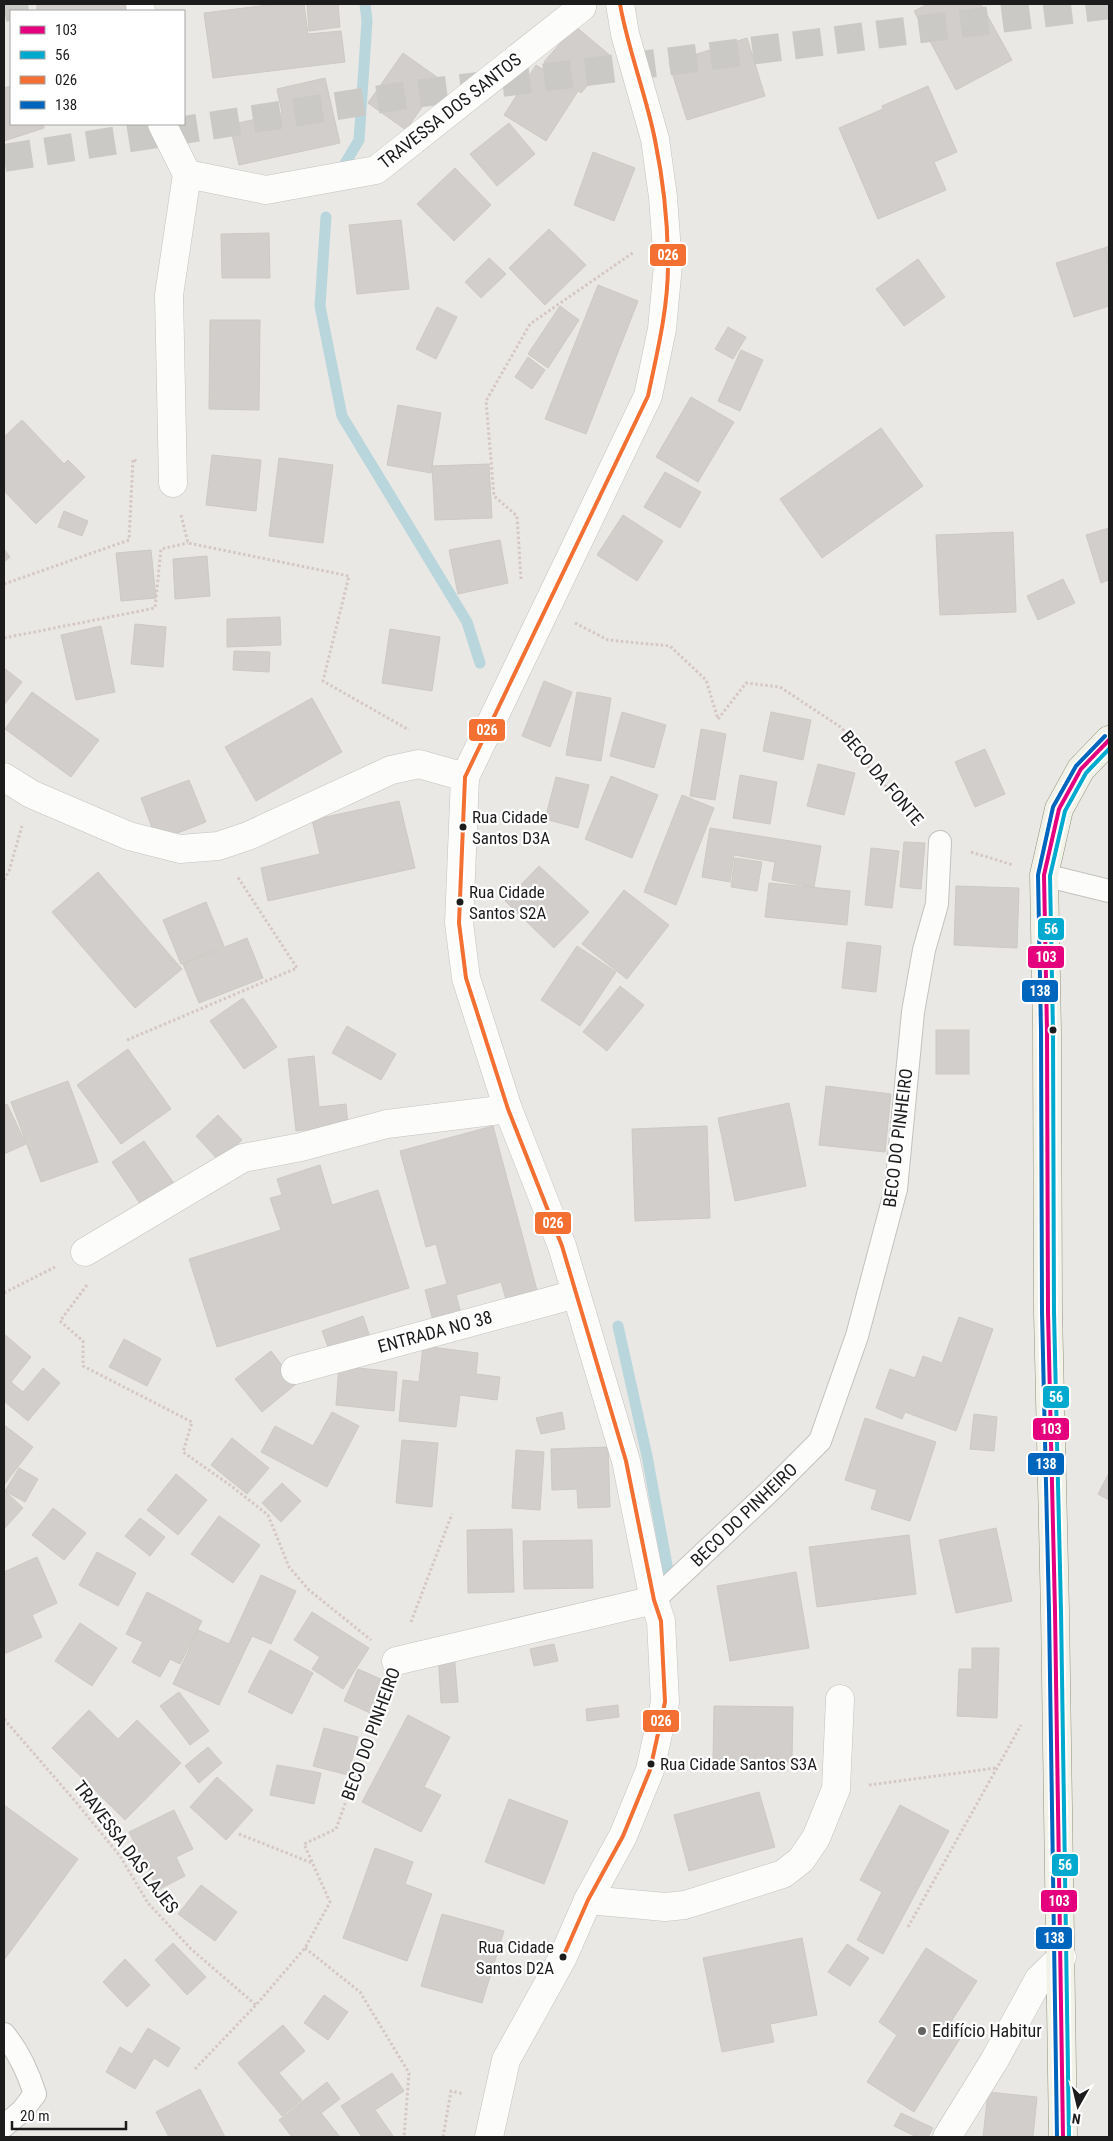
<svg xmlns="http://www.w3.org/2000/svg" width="1113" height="2141" font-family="'Roboto Condensed',sans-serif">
<rect width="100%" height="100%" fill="#eae8e4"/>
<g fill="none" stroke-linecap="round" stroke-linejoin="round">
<!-- stream -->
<g stroke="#b8d6dc" stroke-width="11">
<polyline points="340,172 359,140 367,21 365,4"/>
<polyline points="326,217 320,306 342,416 467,622 480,663"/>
<polyline points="618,1326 647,1456 669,1576"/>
</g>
</g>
<!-- building -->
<g fill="#d1cecb" stroke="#cdc9c5">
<polygon points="37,4 125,4 126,11 37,11"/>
<polygon points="276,4 304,4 308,34 341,31 345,62 213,78 204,13"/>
<polygon points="307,4 338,4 340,27 309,31"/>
<polygon points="928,4 981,4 1012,60 956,90 914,11"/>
<polygon points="575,26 612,57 581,93 544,62"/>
<polygon points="747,38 765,96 687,120 669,63"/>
<polygon points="403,53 441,80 406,130 368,103"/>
<polygon points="536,65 578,91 546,141 504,115"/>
<polygon points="325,78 340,143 239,165 230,125 282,113 277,89"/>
<polygon points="11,86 11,124 43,124 44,128 4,141 4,88"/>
<polygon points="928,86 957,152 934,162 946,190 878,219 839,128 883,109 882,106"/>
<polygon points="509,123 535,154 497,186 470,154"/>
<polygon points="593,152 635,168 614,221 574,205"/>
<polygon points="455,168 491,205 454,241 417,204"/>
<polygon points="401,220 409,289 357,294 349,225"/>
<polygon points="549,229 586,265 545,305 509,268"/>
<polygon points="269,233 270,278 222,278 221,234"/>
<polygon points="1109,246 1109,265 1104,248"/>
<polygon points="1104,248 1109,265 1109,306 1074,317 1056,263"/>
<polygon points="489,258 506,274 481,298 465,282"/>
<polygon points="918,259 945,297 904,326 876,289"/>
<polygon points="598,285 638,301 586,434 545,419"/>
<polygon points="560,306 579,320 548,368 528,354"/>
<polygon points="437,307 457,317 436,359 416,349"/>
<polygon points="210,320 260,320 259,410 209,409"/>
<polygon points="728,327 746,337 733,359 715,349"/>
<polygon points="741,350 763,360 740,411 718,401"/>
<polygon points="528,357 545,370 532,389 515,377"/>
<polygon points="691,397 734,422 698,482 656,457"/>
<polygon points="398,405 441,413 431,473 387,465"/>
<polygon points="22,420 64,464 68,460 85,477 36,524 4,491 4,437"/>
<polygon points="881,428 923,486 822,558 780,499"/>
<polygon points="212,455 261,460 256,511 206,505"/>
<polygon points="279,458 333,465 323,543 269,536"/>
<polygon points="489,464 492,518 435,520 432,466"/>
<polygon points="665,472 701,492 680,528 644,507"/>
<polygon points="64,511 88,521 82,536 58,527"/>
<polygon points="623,515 663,541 637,581 597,555"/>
<polygon points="1109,528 1109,580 1101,583 1086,535"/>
<polygon points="1013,532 1016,612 940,615 936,535"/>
<polygon points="500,540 508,583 458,594 449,550"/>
<polygon points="4,549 10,557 4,562"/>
<polygon points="151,550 156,598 121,601 116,553"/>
<polygon points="207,556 210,596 175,599 173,559"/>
<polygon points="1063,579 1075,603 1038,620 1027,596"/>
<polygon points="280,617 281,645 227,647 227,619"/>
<polygon points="135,624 166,627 163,667 131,664"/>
<polygon points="101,626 115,692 76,700 61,635"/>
<polygon points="390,629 440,637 432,691 382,683"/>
<polygon points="234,651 270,652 269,672 233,670"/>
<polygon points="4,668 22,682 4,705"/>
<polygon points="544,681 572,692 550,747 522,736"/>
<polygon points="32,692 99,740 71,777 5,729"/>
<polygon points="577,692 611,698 601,761 566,755"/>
<polygon points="312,698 342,752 256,801 225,747"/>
<polygon points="622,712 666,725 654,768 610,756"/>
<polygon points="771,712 811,720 803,760 763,751"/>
<polygon points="701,729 726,734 715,800 690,796"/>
<polygon points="985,749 1005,794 975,807 955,762"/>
<polygon points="818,764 855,773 844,815 807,806"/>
<polygon points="740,775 777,782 770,824 733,818"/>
<polygon points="611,776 658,795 632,858 585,839"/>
<polygon points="556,777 589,785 578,828 545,819"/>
<polygon points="189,780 206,822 157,841 141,798"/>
<polygon points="682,795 714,808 676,905 644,892"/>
<polygon points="399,801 415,868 268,901 261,868 320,854 312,820"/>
<polygon points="710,828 821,846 814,887 772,880 775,862 734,855 730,882 702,877"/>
<polygon points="904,842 925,843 921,889 900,887"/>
<polygon points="871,848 899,851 892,908 865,905"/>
<polygon points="735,858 762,862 757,891 731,887"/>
<polygon points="539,866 589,912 554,948 505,901"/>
<polygon points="98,872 182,969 135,1008 52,912"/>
<polygon points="769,883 850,891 847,925 765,917"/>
<polygon points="956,886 1019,888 1017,948 954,945"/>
<polygon points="624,890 669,925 627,979 582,944"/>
<polygon points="206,902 224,946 181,964 163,920"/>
<polygon points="247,938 263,978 199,1003 183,964"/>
<polygon points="847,942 881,946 876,992 842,988"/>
<polygon points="577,946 616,972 580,1026 541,1000"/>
<polygon points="620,986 644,1005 607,1051 583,1032"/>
<polygon points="243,998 277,1047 244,1069 210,1021"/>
<polygon points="347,1026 396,1054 381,1080 332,1053"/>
<rect x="936" y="1030" width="33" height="44"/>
<polygon points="128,1049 171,1109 121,1144 77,1085"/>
<polygon points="314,1056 319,1107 346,1104 348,1125 296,1131 288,1059"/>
<polygon points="68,1081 98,1162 41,1182 11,1102"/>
<polygon points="826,1086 891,1094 885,1152 819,1145"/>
<polygon points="789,1103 806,1186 735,1201 718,1118"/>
<polygon points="7,1104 26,1144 4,1154 4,1105"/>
<polygon points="218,1115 242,1140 220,1162 196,1136"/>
<polygon points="493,1126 538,1294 507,1303 501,1282 456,1295 461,1313 433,1321 425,1290 447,1284 436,1244 426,1247 400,1151"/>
<polygon points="707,1126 710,1218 635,1221 632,1129"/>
<polygon points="144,1141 178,1189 145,1211 112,1162"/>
<polygon points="320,1165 332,1205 378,1190 409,1288 217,1347 189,1259 281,1230 270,1198 282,1195 277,1179"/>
<polygon points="363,1316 370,1337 330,1352 322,1331"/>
<polygon points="959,1317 993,1329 956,1431 905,1412 902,1419 876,1408 890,1369 915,1378 923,1356 942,1363"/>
<polygon points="4,1334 31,1357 11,1382 23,1392 43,1368 60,1383 28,1421 4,1401"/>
<polygon points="124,1339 161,1359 147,1386 109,1367"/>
<polygon points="423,1346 478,1353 476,1374 500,1377 497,1400 460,1395 456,1427 399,1421 403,1380 419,1382"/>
<polygon points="271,1351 296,1384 262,1412 235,1379"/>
<polygon points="339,1366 397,1372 394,1411 336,1405"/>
<polygon points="332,1412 359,1426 327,1487 261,1452 275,1426 313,1446"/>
<polygon points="562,1412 565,1429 541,1434 536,1418"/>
<polygon points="974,1414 997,1417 994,1451 970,1449"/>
<polygon points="865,1418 936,1442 910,1521 871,1509 877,1490 845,1480"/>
<polygon points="4,1425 33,1447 4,1485"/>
<polygon points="232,1438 269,1468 247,1494 211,1465"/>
<polygon points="402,1440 438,1443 432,1507 396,1503"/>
<polygon points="608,1447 610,1507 578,1508 577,1489 552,1490 551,1449"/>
<polygon points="516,1450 544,1452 540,1510 512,1508"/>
<polygon points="19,1468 38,1479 25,1502 5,1491"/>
<polygon points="1109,1473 1109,1500 1098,1494"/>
<polygon points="176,1474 207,1500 178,1535 147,1510"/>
<polygon points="282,1483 301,1501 281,1522 262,1503"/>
<polygon points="4,1490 23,1508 4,1529"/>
<polygon points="53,1508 86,1533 64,1560 32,1535"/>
<polygon points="219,1516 260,1545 233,1583 191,1554"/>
<polygon points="140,1518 165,1537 150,1556 125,1536"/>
<polygon points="996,1528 1012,1601 956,1613 939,1540"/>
<polygon points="512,1529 514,1592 468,1593 467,1530"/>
<polygon points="909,1535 916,1594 817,1607 809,1547"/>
<polygon points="592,1540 593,1588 524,1589 523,1541"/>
<polygon points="97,1552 136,1573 118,1606 79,1585"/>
<polygon points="37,1557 57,1603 32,1615 42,1637 4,1654 4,1572"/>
<polygon points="796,1572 809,1648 730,1661 717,1586"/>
<polygon points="261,1575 296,1591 271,1644 252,1636 219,1705 173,1684 198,1630 229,1644"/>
<polygon points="147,1592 202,1621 180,1664 170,1659 160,1677 132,1662 143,1642 126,1634"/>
<polygon points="312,1612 369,1648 343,1689 312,1669 320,1657 294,1640"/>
<polygon points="80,1623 117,1648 92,1686 55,1661"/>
<polygon points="554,1644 558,1661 534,1666 530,1649"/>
<polygon points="972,1648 999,1648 997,1718 957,1716 959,1669 972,1669"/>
<polygon points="270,1650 313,1673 292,1714 248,1692"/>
<polygon points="438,1652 454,1652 458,1702 441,1703"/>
<polygon points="358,1669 385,1681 370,1713 344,1701"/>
<polygon points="179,1692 209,1731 190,1745 160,1706"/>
<polygon points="618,1705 619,1717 587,1721 586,1709"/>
<polygon points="714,1706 793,1707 792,1762 713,1760"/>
<polygon points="89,1710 118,1739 137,1720 181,1763 125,1820 52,1748"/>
<polygon points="408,1715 450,1737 424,1787 441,1795 421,1832 362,1802"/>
<polygon points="324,1728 358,1737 348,1775 313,1766"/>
<polygon points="208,1747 222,1763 199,1783 185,1766"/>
<polygon points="277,1765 321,1773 314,1804 270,1795"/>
<polygon points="217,1777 253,1810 226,1840 190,1807"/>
<polygon points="759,1792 775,1847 689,1871 674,1815"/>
<polygon points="509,1799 568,1821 544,1884 485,1862"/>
<polygon points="4,1805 78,1859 4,1960"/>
<polygon points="900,1805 949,1831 883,1954 857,1940 882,1892 860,1880"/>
<polygon points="174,1810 193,1849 176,1857 185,1876 158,1890 129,1832"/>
<polygon points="375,1848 413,1862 405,1884 432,1894 407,1961 343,1938"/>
<polygon points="201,1885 237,1912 215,1941 178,1914"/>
<polygon points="442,1914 504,1931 482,2003 421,1986"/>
<polygon points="802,1938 817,2015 770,2024 774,2042 722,2052 703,1958"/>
<polygon points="173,1943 206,1977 187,1995 155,1960"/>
<polygon points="847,1944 869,1958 850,1986 828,1972"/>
<polygon points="926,1948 977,1981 947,2028 961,2037 914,2112 867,2082 897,2035 879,2022"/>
<polygon points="125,1959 150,1985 127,2007 103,1982"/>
<polygon points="324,1995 348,2012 328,2040 304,2023"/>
<polygon points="283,2025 305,2051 279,2073 302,2100 282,2116 238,2063"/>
<polygon points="148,2028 180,2048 168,2067 154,2058 135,2089 106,2072 120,2047 132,2054"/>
<polygon points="392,2073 404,2091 375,2110 393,2136 362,2137 341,2106"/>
<polygon points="327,2082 340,2099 321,2113 340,2137 292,2137 279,2120"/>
<polygon points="200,2089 225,2137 169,2137 156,2112"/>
<polygon points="988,2092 1037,2097 1033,2137 983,2137"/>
<polygon points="901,2113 933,2128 928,2137 917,2137 894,2126"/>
</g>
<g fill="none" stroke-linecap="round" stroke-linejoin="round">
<!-- trunk-tunnel -->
<g stroke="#cbc9c6" stroke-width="28" stroke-dasharray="28 14" stroke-linecap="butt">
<polyline points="4,8 28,4"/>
<polyline points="4,158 407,95 1109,5"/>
</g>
<defs>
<g id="service">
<polyline points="1044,875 1109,891"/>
<polyline points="654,1600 772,1489 820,1441 857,1336 896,1189 913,1012 924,950 937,904 940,842"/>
<path d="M4,2034c15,18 24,38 31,60l-13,17 -18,15"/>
</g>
<g id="minor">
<polyline points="140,4 141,11"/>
<polyline points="162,124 187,174 169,295 173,483"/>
<polyline points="187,174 266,190 376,170 582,7"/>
<polyline points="4,777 31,794 129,836 180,849 218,846 248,836 391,770 419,764 465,777"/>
<polyline points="85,1252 243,1158 301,1147 387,1124 508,1109"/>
<polyline points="295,1370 576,1294"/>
<polyline points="396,1661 654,1600"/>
<polyline points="588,1900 665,1907 685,1905 783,1874 801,1860 816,1838 836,1789 840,1699"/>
<polyline points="489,2137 506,2060 563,1957 588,1900 623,1836 650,1770 665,1702 661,1621 654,1600 626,1461 562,1246 508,1109 466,978 459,923 465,777 648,396 662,329 668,265 663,197 655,139 625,34 620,4"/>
<polyline points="947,2137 994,2061 1039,1979 1062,1957"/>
</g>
<polyline id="secondary" points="1063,2137 1055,1611 1048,1312 1047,1031 1044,875 1059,809 1081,769 1109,740"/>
</defs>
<!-- service casing -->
<use href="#service" stroke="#c3c2c0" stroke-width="24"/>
<!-- minor casing -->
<use href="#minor" stroke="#c3c2c0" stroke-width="29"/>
<!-- secondary casing -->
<use href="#secondary" stroke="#91927d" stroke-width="29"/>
<!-- path -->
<g stroke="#d5c7c5" stroke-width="3" stroke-dasharray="2.5 2.5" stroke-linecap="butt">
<polyline points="181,515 188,543 349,576 323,681 409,730"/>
<polyline points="521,579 517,516 494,496 486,401 530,324 634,252"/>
<polyline points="4,584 129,540 133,459 138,462"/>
<polyline points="575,623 608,640 670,646 706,680 718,719"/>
<polyline points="4,638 155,608 161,549 188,543"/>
<polyline points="718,719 746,683 780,687 842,728 870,769 917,821"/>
<polyline points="971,852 1013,865"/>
<polyline points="4,880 9,871 22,826"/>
<polyline points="127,1040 297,968 237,876"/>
<polyline points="87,1285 60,1321 83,1341 83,1366 192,1422 183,1452 230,1485 268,1515 289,1567 309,1590 371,1640"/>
<polyline points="4,1293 55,1267"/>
<polyline points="411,1622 452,1514"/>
<polyline points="4,1719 75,1801 120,1856 148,1903 191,1949 256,2005"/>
<polyline points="869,1785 996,1768"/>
<polyline points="239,1834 312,1863"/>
<polyline points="908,1927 1021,1725"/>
<polyline points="305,1948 360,1992 409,2073 404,2137"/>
<polyline points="195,2069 256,2005 305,1948 330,1902 304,1844 336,1829 385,1692"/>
<polyline points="443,2137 451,2091 464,2094"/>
</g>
<!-- service -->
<use href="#service" stroke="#fcfcfb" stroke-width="22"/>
<!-- minor -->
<use href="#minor" stroke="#fcfcfb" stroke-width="28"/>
<!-- secondary -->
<use href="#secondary" stroke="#f2f2e9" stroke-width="28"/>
<defs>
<polyline id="bus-1" points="1063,2137 1055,1611 1048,1312 1047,1031 1044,875 1059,809 1081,769 1109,740"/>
<polyline id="bus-2" points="1069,2137 1061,1611 1054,1312 1053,1031 1050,876 1065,811 1086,773 1109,749"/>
<path id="bus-3" d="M563,1957l25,-57 35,-64 27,-66 15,-68 -4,-81 -7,-21 -28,-139 -64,-215 -54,-137 -42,-131 -7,-55 6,-146 183,-381c9,-43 20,-87 20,-131 0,-40 -5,-86 -13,-125 -9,-46 -27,-90 -35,-136"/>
<polyline id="bus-4" points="1057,2137 1049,1611 1042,1312 1041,1031 1038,875 1053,807 1076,766 1105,736"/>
</defs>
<!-- bus-1 casing -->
<use href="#bus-1" stroke="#fff" stroke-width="8"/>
<!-- bus-2 casing -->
<use href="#bus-2" stroke="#fff" stroke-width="8"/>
<!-- bus-3 casing -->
<use href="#bus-3" stroke="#fff" stroke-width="8"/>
<!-- bus-4 casing -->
<use href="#bus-4" stroke="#fff" stroke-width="8"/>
<!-- bus-1 -->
<use href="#bus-1" stroke="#e5007d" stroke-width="4"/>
<!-- bus-2 -->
<use href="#bus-2" stroke="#00a9ce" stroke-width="4"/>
<!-- bus-3 -->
<use href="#bus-3" stroke="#f37032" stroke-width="4"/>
<!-- bus-4 -->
<use href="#bus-4" stroke="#0065bd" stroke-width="4"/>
</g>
<!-- markers -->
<g fill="#1c1c1c" stroke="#fff" stroke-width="2">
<circle cx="463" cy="827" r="4.5"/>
<circle cx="460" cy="902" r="4.5"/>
<circle cx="1053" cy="1030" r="4.5"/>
<circle cx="651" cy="1764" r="4.5"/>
<circle cx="563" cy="1957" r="4.5"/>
</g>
<circle fill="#646362" stroke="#fff" stroke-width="2" cx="922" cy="2031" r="5"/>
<g text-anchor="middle" stroke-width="4.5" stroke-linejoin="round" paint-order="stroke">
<!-- bus labels -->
<g font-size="17" fill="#1c1c1c" stroke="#fff" text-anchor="start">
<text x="472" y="823">Rua Cidade<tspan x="472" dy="21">Santos D3A</tspan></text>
<text x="469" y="898">Rua Cidade<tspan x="469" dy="21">Santos S2A</tspan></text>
<text x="660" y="1770">Rua Cidade Santos S3A</text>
<text x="554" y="1953" text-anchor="end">Rua Cidade<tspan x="554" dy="21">Santos D2A</tspan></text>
</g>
<!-- street labels -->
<g font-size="18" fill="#1c1c1c" stroke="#fff">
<text transform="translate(450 111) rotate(-38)" y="6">TRAVESSA DOS SANTOS</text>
<text transform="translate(882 778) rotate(50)" y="6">BECO DA FONTE</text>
<text transform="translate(898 1138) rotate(-83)" y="6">BECO DO PINHEIRO</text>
<text transform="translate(435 1332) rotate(-15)" y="6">ENTRADA NO 38</text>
<text transform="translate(744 1515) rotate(-44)" y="6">BECO DO PINHEIRO</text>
<text transform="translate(371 1734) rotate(-70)" y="6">BECO DO PINHEIRO</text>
<text transform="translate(126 1847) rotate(53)" y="6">TRAVESSA DAS LAJES</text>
</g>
<!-- poi labels -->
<g font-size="18" fill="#1c1c1c" stroke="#fff" text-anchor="start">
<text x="932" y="2037">Edifício Habitur</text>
</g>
</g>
<g stroke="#fff" stroke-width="2">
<rect x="649" y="243" width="38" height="24" rx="5" fill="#f37032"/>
<rect x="468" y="718" width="38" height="24" rx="5" fill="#f37032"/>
<rect x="1037" y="917" width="28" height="24" rx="5" fill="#00a9ce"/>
<rect x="1027" y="945" width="38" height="24" rx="5" fill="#e5007d"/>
<rect x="1021" y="979" width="38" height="24" rx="5" fill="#0065bd"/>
<rect x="534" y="1211" width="38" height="24" rx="5" fill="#f37032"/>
<rect x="1042" y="1385" width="28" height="24" rx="5" fill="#00a9ce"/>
<rect x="1032" y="1417" width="38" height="24" rx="5" fill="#e5007d"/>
<rect x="1027" y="1452" width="38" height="24" rx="5" fill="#0065bd"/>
<rect x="642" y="1709" width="38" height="24" rx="5" fill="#f37032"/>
<rect x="1051" y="1853" width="28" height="24" rx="5" fill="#00a9ce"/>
<rect x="1040" y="1889" width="38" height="24" rx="5" fill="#e5007d"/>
<rect x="1035" y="1926" width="38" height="24" rx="5" fill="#0065bd"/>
</g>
<g font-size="14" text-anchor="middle" font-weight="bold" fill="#fff">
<text x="668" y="260">026</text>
<text x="487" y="735">026</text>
<text x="1051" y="934">56</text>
<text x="1046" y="962">103</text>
<text x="1040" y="996">138</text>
<text x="553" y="1228">026</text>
<text x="1056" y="1402">56</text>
<text x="1051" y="1434">103</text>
<text x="1046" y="1469">138</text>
<text x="661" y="1726">026</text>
<text x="1065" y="1870">56</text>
<text x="1059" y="1906">103</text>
<text x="1054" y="1943">138</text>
</g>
<!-- border -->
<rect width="1113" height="2141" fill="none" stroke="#1c1c1c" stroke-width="10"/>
<!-- legend -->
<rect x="10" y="10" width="175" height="115" fill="#ffffff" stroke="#a4a4a4"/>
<rect x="20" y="26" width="25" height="8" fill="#e5007d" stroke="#a4a4a4"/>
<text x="55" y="35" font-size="15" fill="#1c1c1c">103</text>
<rect x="20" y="51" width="25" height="8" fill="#00a9ce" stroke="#a4a4a4"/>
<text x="55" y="60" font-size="15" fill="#1c1c1c">56</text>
<rect x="20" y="76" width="25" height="8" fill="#f37032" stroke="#a4a4a4"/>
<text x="55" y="85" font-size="15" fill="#1c1c1c">026</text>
<rect x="20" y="101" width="25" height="8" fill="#0065bd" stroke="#a4a4a4"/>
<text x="55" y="110" font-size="15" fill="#1c1c1c">138</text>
<!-- north arrow -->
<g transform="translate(1078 2106) rotate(188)" stroke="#ffffff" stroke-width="4" paint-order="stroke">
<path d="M0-4L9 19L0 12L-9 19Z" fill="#1c1c1c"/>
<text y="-8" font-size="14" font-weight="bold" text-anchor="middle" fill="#1c1c1c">N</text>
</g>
<!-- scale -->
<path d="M12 2121v8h114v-8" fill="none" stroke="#1c1c1c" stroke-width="2.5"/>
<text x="20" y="2121" font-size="15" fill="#1c1c1c" stroke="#ffffff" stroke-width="4" paint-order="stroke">20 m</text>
</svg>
